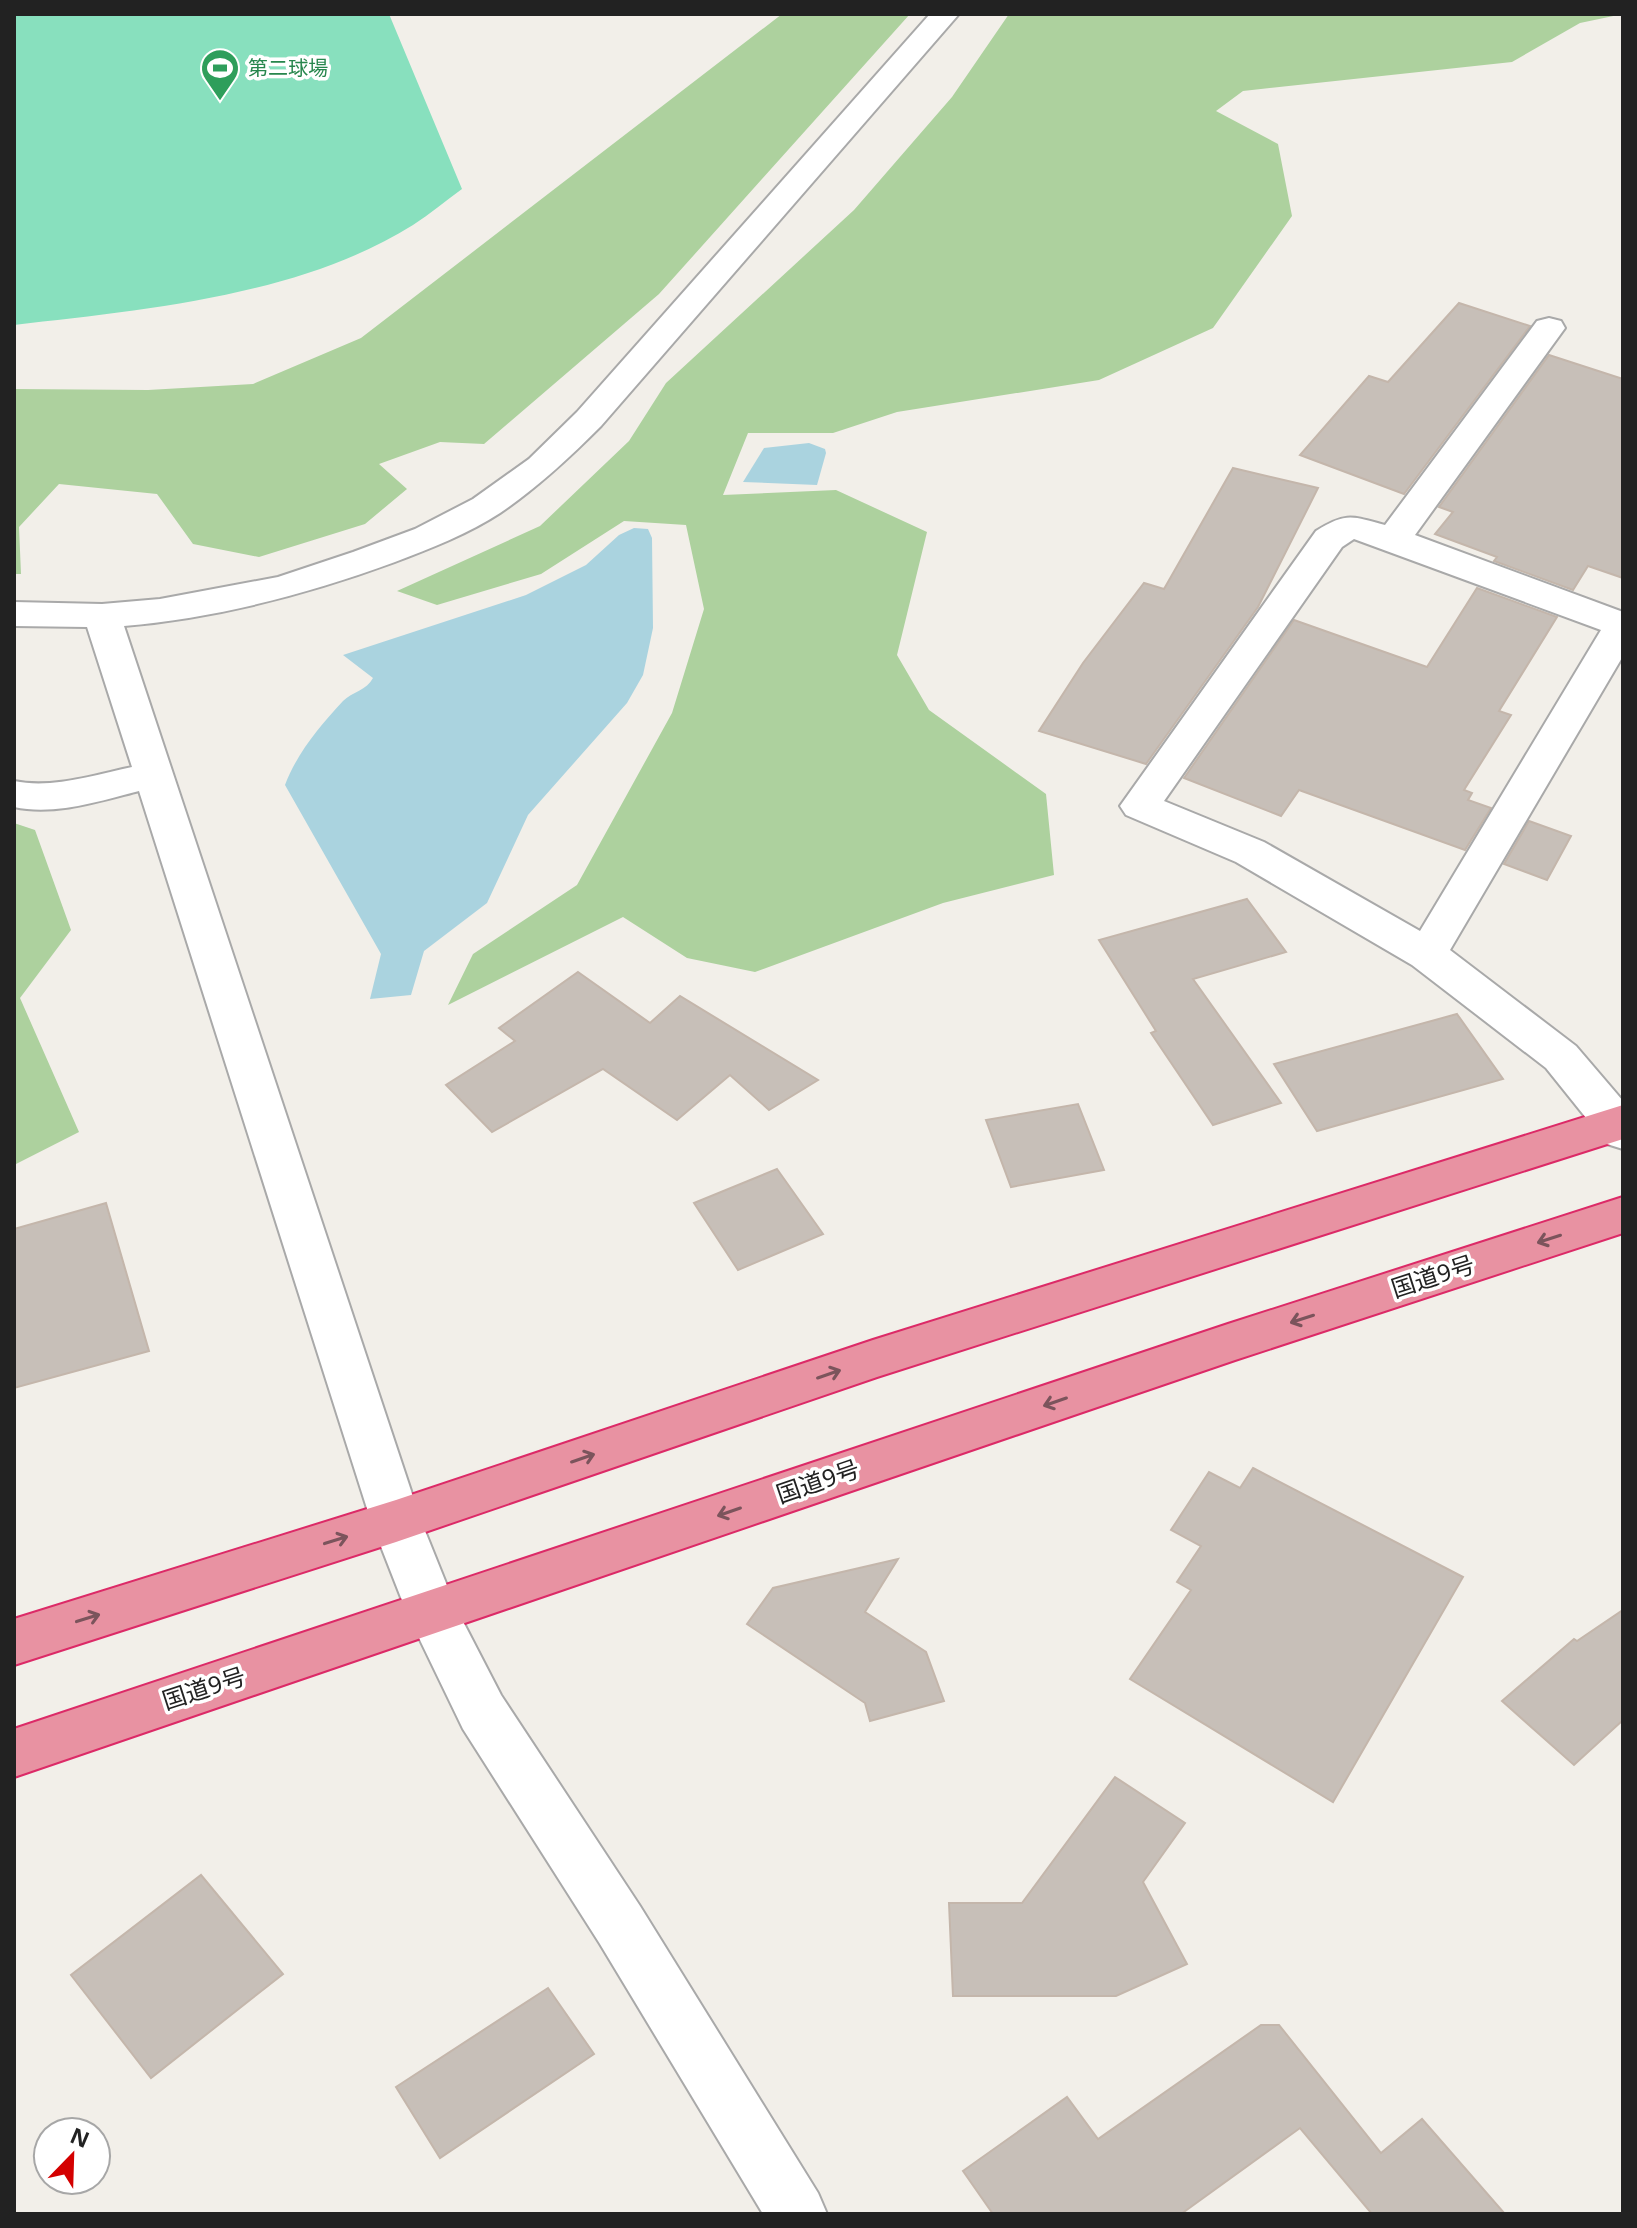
<svg xmlns="http://www.w3.org/2000/svg" width="1637" height="2228" font-family="'Noto Sans','Noto Sans JP',sans-serif">
<rect width="100%" height="100%" fill="#f2efe9"/>
<!-- forest -->
<g fill="#add19e">
<polygon points="782,14 910,14 659,294 484,444 440,442 379,464 407,489 365,524 259,557 193,544 157,494 59,484 19,527 21,574 14,574 14,389 148,390 253,384 361,338"/>
<polygon points="1009,14 1623,14 1580,23 1512,62 1243,91 1216,111 1278,144 1292,216 1213,328 1099,380 897,412 833,433 748,433 723,495 836,490 927,532 897,655 929,710 1046,794 1054,875 943,903 755,972 687,958 623,917 448,1005 473,954 577,885 672,713 704,609 686,525 624,521 541,574 437,605 397,591 540,526 629,441 666,383 854,210 952,97"/>
<polygon points="14,823 35,830 71,930 20,998 79,1132 16,1164 14,1163"/>
</g>
<!-- pitch -->
<path fill="#88e0be" d="M14,14h375l73,175c-17,12 -32,25 -49,36 -113,71 -269,85 -399,100z"/>
<!-- water -->
<g fill="#aad3df">
<polygon points="809,443 825,449 826,453 817,485 743,482 764,448"/>
<path d="M634,528l14,1 4,9 1,90 -10,47 -16,28 -99,112 -41,88 -63,48 -13,44 -41,4 11,-45 -96,-169c12,-32 35,-59 58,-84 9,-9 24,-11 30,-23l-30,-23 183,-60 60,-30 33,-30z"/>
</g>
<!-- building -->
<g fill="#c7bfb8" stroke="#c4b6ab" stroke-width="2">
<polygon points="1459,303 1530,326 1404,494 1300,455 1369,376 1388,382"/>
<polygon points="1549,355 1623,379 1623,578 1588,566 1573,590 1494,561 1497,557 1435,534 1453,512 1439,507"/>
<polygon points="1233,468 1318,488 1258,607 1146,764 1039,731 1083,663 1144,583 1164,589"/>
<polygon points="1477,588 1557,617 1499,711 1511,715 1464,790 1472,793 1468,800 1491,808 1465,850 1299,790 1281,816 1184,778 1294,620 1427,667"/>
<polygon points="1529,821 1571,836 1547,880 1504,864"/>
<polygon points="1247,899 1286,952 1193,979 1281,1103 1213,1125 1151,1033 1156,1031 1099,940"/>
<polygon points="578,972 650,1023 680,996 818,1080 769,1110 730,1075 677,1120 603,1069 492,1132 446,1085 515,1041 499,1028"/>
<polygon points="1457,1014 1503,1079 1317,1131 1274,1064"/>
<polygon points="1078,1104 1104,1170 1011,1187 986,1120"/>
<polygon points="777,1169 823,1234 738,1270 694,1203"/>
<polygon points="106,1203 149,1351 14,1388 14,1229"/>
<polygon points="1253,1468 1463,1577 1333,1802 1130,1679 1191,1590 1177,1582 1201,1546 1171,1530 1209,1472 1240,1488"/>
<polygon points="898,1559 865,1612 926,1652 944,1701 870,1721 865,1703 747,1624 773,1588"/>
<polygon points="1623,1610 1623,1720 1574,1765 1502,1701 1574,1639 1577,1641"/>
<polygon points="1115,1777 1185,1823 1143,1882 1187,1964 1116,1996 953,1996 949,1903 1022,1903"/>
<polygon points="201,1875 283,1974 151,2078 71,1975"/>
<polygon points="548,1988 594,2054 440,2158 396,2087"/>
<polygon points="1261,2025 1279,2025 1381,2153 1422,2119 1505,2214 1372,2214 1300,2128 1181,2214 993,2214 963,2171 1067,2097 1098,2139"/>
</g>
<g fill="none" stroke-linecap="round" stroke-linejoin="round">
<defs>
<g id="minor">
<path d="M930,14h29l-358,412c-32,32 -64,62 -101,87 -32,21 -69,35 -105,49 -87,32 -178,56 -271,64l297,895 35,87 45,87 139,211 178,287 9,21h-64l-163,-270 -137,-215 -56,-116 -36,-92 -232,-730c-39,10 -85,25 -125,16v-26c38,8 80,-6 118,-14l-45,-140 -73,-1v-24l88,2 58,-5 118,-22 75,-25 62,-23 58,-30 56,-40 48,-47z"/>
<path d="M1549,318l12,3 4,7 -150,207 208,77v44l-173,294 126,96 47,55v48l-16,-5 -61,-76 -134,-103 -176,-103 -110,-47 -6,-9 196,-275c30,-19 36,-15 69,-6l152,-204zM1354,539l247,91 -181,301 -156,-89 -100,-41 178,-254z"/>
</g>
<g id="highway">
<polygon points="1623,1105 1623,1139 877,1377 396,1542 14,1665 14,1619 396,1500 873,1340"/>
<polygon points="1623,1197 1623,1233 1235,1360 14,1777 14,1729 1228,1324"/>
</g>
</defs>
<!-- minor casing -->
<use href="#minor" stroke="#a9a9a9" stroke-width="4"/>
<!-- highway casing -->
<use href="#highway" stroke="#dc2a67" stroke-width="4"/>
<!-- minor -->
<use href="#minor" fill="#fff" fill-rule="evenodd"/>
<!-- highway -->
<use href="#highway" fill="#e892a2" fill-rule="evenodd"/>
</g>
<!-- one-way arrows -->
<defs><path id="oneway-shaft" d="M-6 0H5M1.5-3L5.5 0L1.5 3" fill="none" stroke-width="1.6" stroke-linecap="round" stroke-linejoin="round" transform="scale(2)"/></defs>
<g stroke="#7b545c">
<use href="#oneway-shaft" transform="translate(1549 1239) rotate(162)"/>
<use href="#oneway-shaft" transform="translate(1302 1319) rotate(162)"/>
<use href="#oneway-shaft" transform="translate(829 1374) rotate(-19)"/>
<use href="#oneway-shaft" transform="translate(1055 1402) rotate(161)"/>
<use href="#oneway-shaft" transform="translate(583 1458) rotate(-19)"/>
<use href="#oneway-shaft" transform="translate(729 1512) rotate(161)"/>
<use href="#oneway-shaft" transform="translate(336 1540) rotate(-17)"/>
<use href="#oneway-shaft" transform="translate(88 1618) rotate(-17)"/>
</g>
<!-- icons -->
<defs>
<symbol id="stadium-pin" viewBox="-11 -11 22 30"><path d="M0 17L-7.5 6A9.5 9.5 0 1 1 7.5 6Z" fill="#2e9e5b" stroke="#fff"/><path d="M0-5a6.5 5 0 1 0 0 10a6.5 5 0 1 0 0-10ZM-3.5-1.8h7v3.6h-7Z" fill="#fff"/></symbol>
</defs>
<g fill-rule="evenodd">
<use href="#stadium-pin" x="198" y="46" width="44" height="60"/>
</g>
<g text-anchor="middle" stroke-width="7" stroke-linejoin="round" paint-order="stroke">
<!-- far-leisure labels -->
<g font-size="20" fill="#27864d" stroke="#fff" text-anchor="start">
<text x="248" y="75">第二球場</text>
</g>
<!-- street labels -->
<g font-size="24" fill="#222" stroke="#fff">
<text transform="translate(1433 1277) rotate(-18)" y="8">国道9号</text>
<text transform="translate(818 1482) rotate(-19)" y="8">国道9号</text>
<text transform="translate(204 1689) rotate(-18)" y="8">国道9号</text>
</g>
</g>
<!-- border -->
<rect width="1637" height="2228" fill="none" stroke="#222222" stroke-width="32"/>
<!-- north arrow -->
<g transform="translate(72 2156) rotate(23)"><circle r="38" fill="#ffffff" stroke="#a7a7a7" stroke-width="2"/>
<path d="M0-6L14 30L0 20L-14 30Z" fill="#d40000"/>
<text y="-12" font-size="22" font-weight="bold" text-anchor="middle" fill="#222222">N</text>
</g>
</svg>
